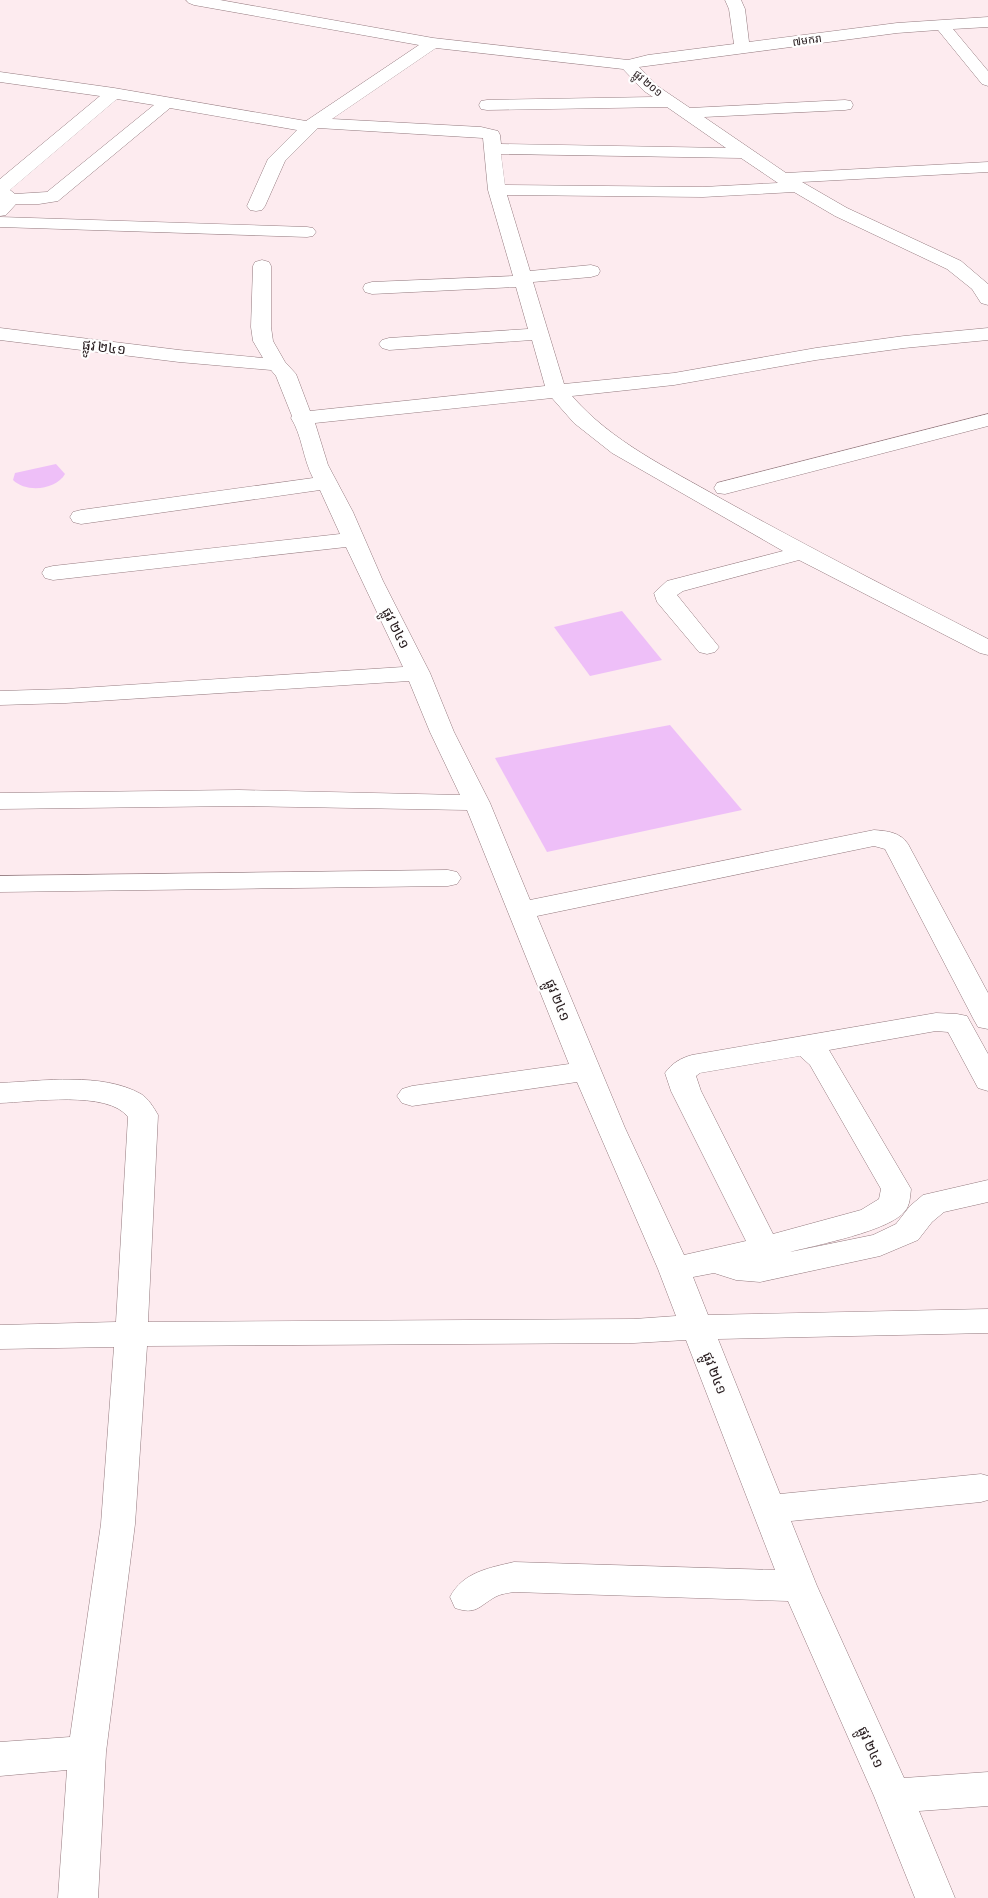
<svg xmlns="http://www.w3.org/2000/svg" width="988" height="1898" font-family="'Sofia Sans Condensed','Noto Sans Khmer',sans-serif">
<rect width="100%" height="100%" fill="#fdebef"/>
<!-- water -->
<g fill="#eebff8">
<path d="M56,464l9,10c-9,16 -39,19 -52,6l2,-7z"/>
<polygon points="622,611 662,660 590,676 554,627"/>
<polygon points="670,725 742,810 547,852 495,758"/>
</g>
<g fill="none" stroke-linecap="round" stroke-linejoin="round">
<defs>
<g id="minor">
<path d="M186,0h34l213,38 195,22 20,-5 86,-11 -5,-35 -4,-9h16l4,9 4,33 148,-19 91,-6v10l-35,2 35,42v15l-6,-2 -44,-54 -41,3 -258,34 17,18 34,23 155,-8 6,1 2,4 -2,4 -6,1 -141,7 82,56 202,-11v10l-186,10 45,26 114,53 27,23v21l-7,-2 -9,-14 -25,-20 -112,-53 -41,-24 -91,5 -196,-2 23,76 61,-6 7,2 2,4 -2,4 -7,2 -58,5 31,102 110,-11 142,-25 88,-12 84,-8v12l-84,8 -88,12 -142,25 -102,11c40,46 96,72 148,102 88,49 178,95 268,141v16l-8,-2 -181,-93 -116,31 -6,4 42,52 -4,5 -8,2 -8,-2 -42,-50 -3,-9 13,-12 116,-30 -171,-98 -38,-30 -22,-25 -237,25 13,42 25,47 30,69 47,92 24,59 36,71 40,97 344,-70c13,1 26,2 34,14l80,149v36l-10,-2 -4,-7 -89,-171 -11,-3 -337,70 88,212 59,127 62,-14 -75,-150 -6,-18c7,-10 16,-15 27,-18l244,-42 21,1 10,2 21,38v37l-10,-3 -30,-56 -12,-1 -107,19 82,139c-1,8 -1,16 -6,22 -15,20 -89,34 -115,41l83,-17 23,-11 14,-18 13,-11 65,-15v22l-44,10 -12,10 -14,18 -38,16 -120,26 -24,-2 -22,-7 -21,4 15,38 280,-6v24l-270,6 62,155 201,-20 7,2v24l-7,2 -190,19 26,65 87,192 84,-6v34l-69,5 36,87h-40l-41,-102 -86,-195 -274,-9c-6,1 -14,2 -19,5 -17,10 -19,18 -40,11l-5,-11c13,-25 39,-29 64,-35l261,8 -89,-230 -52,3 -487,3 -12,178 -29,228 -8,146h-40l9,-128 -67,6v-34l70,-5 31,-213 13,-177 -114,2v-24l116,-3 12,-205c-20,-27 -97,-15 -128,-14v-20c43,-2 102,-11 141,11 7,4 13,14 17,21l-10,207 486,-3 42,-3 -18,-47 -81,-187 -165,24 -10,-3 -5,-7 5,-7 10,-3 157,-22 -102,-254 -228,-4 -239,3v-16l239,-3 221,5 -30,-63 -21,-51 -343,22 -66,2v-14l66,-2 337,-22 -57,-120 -293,33 -8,-2 -3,-5 3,-5 8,-2 287,-32 -20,-44 -239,34 -8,-2 -3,-5 3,-5 8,-2 232,-32c-10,-19 -11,-43 -22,-60l1,-2 -16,-40 -5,-6 -92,-8 -179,-22v-12l179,22 84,8 -10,-17 -2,-14 2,-61 2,-4 7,-2 7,2 2,4v61l2,14 12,21 11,12 14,37 235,-25 -13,-46 -143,10 -7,-2 -3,-4 3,-4 7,-2 139,-9 -12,-42 -144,7 -7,-2 -2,-4 2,-4 7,-2 141,-6 -25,-86 -5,-52 -165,-10 -33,33 -20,45 -3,4 -6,1 -6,-1 -3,-4 21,-47 29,-29 -127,-22 -112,93 -19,3h-23l-10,11 -6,1v-37l100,-83 -100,-14v-10l114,16 192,33 113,-76 -225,-40 -5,-2zM436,48l187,21 21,22 9,6 -166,3 -6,1 -2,4 2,4 6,1 180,-3 59,41 -225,-4 -1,-9 -2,-4 -17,-4 -149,-8zM117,99l37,6 -107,87 -32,2 -5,-4zM501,154l240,4 37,25 -75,4 -198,-2zM800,1056l10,9 71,124 -2,10 -18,11 -88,24 -72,-143 -5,-15 4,-3z"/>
<polygon points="0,217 307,227 313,228 316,232 313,236 307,237 0,227"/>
<polygon points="988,414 988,426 725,494 717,493 714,488 717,483"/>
<polygon points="448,870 457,872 461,878 457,884 448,886 0,892 0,876"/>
</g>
</defs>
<!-- minor casing -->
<use href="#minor" stroke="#947a7f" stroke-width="1"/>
<!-- minor -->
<use href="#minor" fill="#fff" fill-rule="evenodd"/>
</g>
<g text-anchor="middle" stroke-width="4.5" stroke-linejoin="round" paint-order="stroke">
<!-- far-street labels -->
<g font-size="11" fill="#251a1c" stroke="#fefefe">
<text transform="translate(807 40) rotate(-8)" y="4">៧មករា</text>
<text transform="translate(648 83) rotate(40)" y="4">ផ្លូវ ២០១</text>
</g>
<!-- street labels -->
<g font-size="14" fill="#251a1c" stroke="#fefefe">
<text transform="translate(104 347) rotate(7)" y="5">ផ្លូវ ២៤១</text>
<text transform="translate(396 628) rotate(63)" y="5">ផ្លូវ ២៤១</text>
<text transform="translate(558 1000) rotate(68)" y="5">ផ្លូវ ២៤១</text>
<text transform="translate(715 1373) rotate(69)" y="5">ផ្លូវ ២៤១</text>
<text transform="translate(871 1747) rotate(66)" y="5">ផ្លូវ ២៤១</text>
</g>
</g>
</svg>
